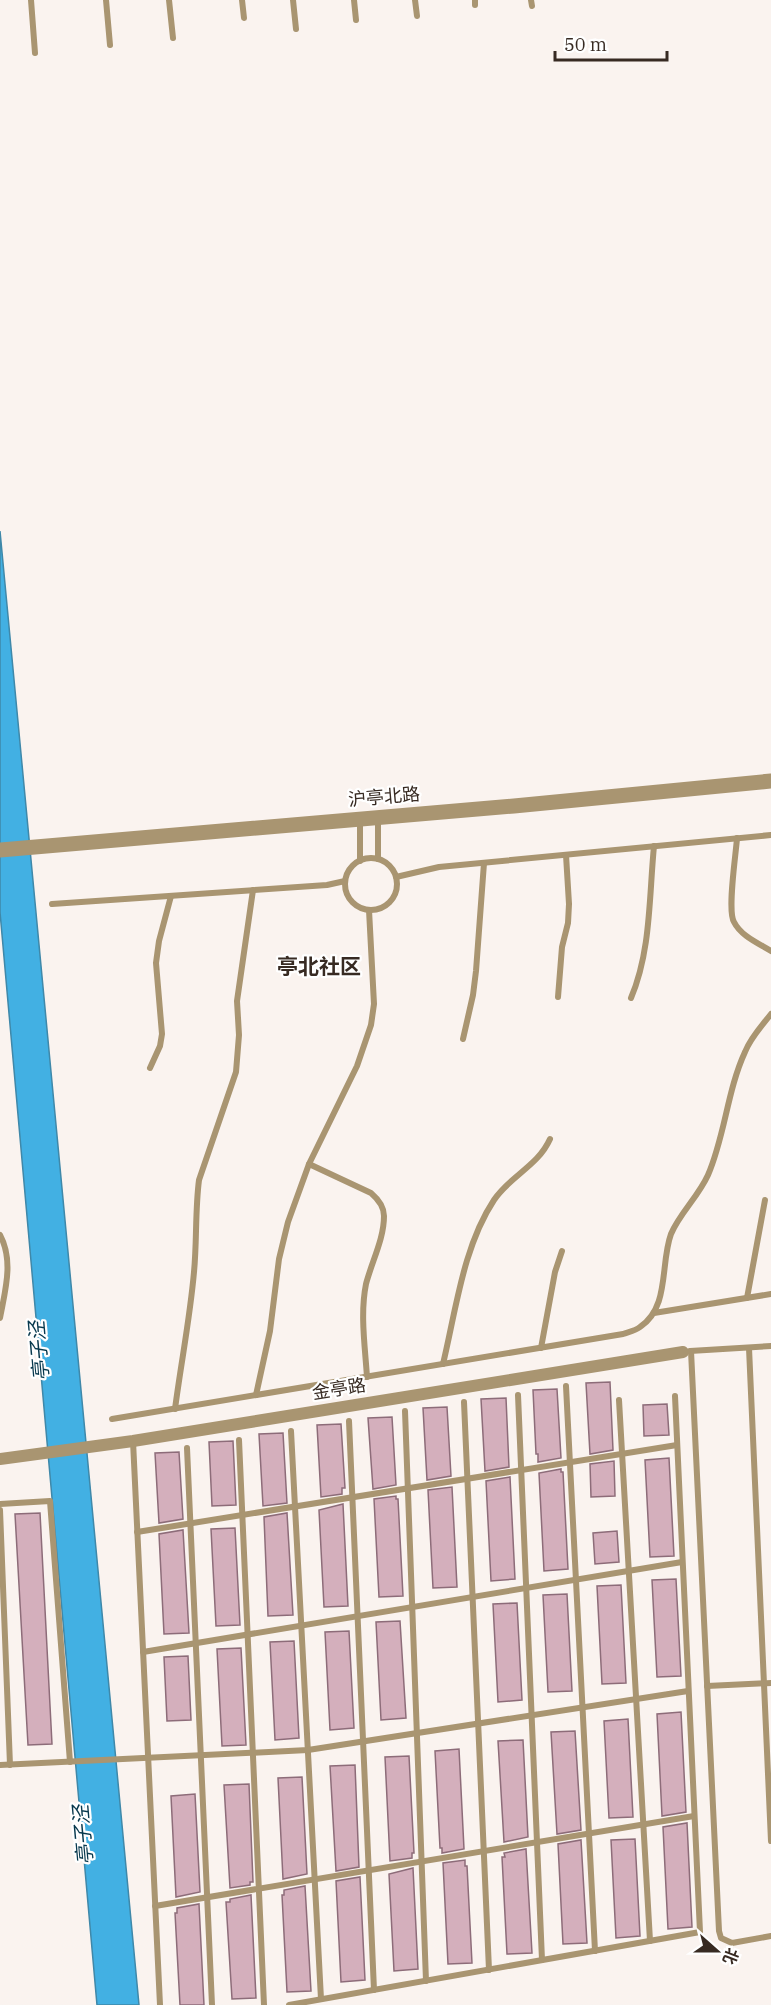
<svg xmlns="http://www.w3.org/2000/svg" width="771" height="2005" font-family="'IBM Plex Serif','Noto Sans SC',serif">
<rect width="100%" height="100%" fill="#faf3ef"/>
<!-- water -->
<polygon fill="#42b0e3" stroke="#3f88a9" stroke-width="1.5" points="0,531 139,2005 97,2005 0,912"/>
<!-- building -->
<g fill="#d4afbc" stroke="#8d6c79" stroke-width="1.5">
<polygon points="610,1382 613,1450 590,1454 586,1383"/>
<polygon points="557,1389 561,1458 538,1462 538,1454 536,1454 533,1390"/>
<polygon points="506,1398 509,1467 485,1471 481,1399"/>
<polygon points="667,1404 669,1435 644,1436 643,1405"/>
<polygon points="447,1407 451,1476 427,1480 423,1408"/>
<polygon points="392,1417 396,1485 373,1489 368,1418"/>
<polygon points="341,1424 345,1488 342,1488 342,1494 321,1497 317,1425"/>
<polygon points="283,1433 287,1503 263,1506 259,1434"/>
<polygon points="233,1441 236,1505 212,1506 209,1442"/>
<polygon points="179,1452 183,1519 159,1523 155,1453"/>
<polygon points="669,1458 674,1556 650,1557 645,1460"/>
<polygon points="614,1461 615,1496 591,1497 590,1464"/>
<polygon points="561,1469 561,1472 563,1472 568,1569 544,1571 539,1473"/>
<polygon points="510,1477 515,1579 491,1581 486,1481"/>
<polygon points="452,1487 457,1587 433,1588 428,1490"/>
<polygon points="396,1496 396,1499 398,1499 403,1596 379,1597 374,1499"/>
<polygon points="343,1504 348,1606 324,1607 319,1510"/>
<polygon points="40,1513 52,1744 28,1745 15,1514"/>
<polygon points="287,1513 293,1615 268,1616 264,1517"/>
<polygon points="235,1528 240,1625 216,1626 211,1529"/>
<polygon points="183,1530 189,1633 164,1634 159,1534"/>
<polygon points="617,1531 619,1562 595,1564 593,1533"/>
<polygon points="676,1579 681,1676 657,1677 652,1580"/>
<polygon points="621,1585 626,1683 602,1684 597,1586"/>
<polygon points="567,1594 572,1691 548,1692 543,1595"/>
<polygon points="517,1603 522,1700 498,1702 493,1604"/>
<polygon points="400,1621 406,1718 381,1720 376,1622"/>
<polygon points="349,1631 354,1728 330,1730 325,1632"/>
<polygon points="294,1641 299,1738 275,1740 270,1642"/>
<polygon points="241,1648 246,1745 222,1746 217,1649"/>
<polygon points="188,1656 191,1720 167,1721 164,1657"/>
<polygon points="681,1712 686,1812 662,1816 657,1714"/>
<polygon points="628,1719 633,1817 609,1818 604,1721"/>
<polygon points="575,1731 581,1830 557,1834 551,1732"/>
<polygon points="523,1740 528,1837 504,1842 498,1741"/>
<polygon points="459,1749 464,1849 442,1853 442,1848 440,1848 435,1751"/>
<polygon points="409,1756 414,1853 412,1853 412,1858 390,1861 385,1757"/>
<polygon points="355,1765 359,1867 336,1871 330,1766"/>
<polygon points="302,1777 307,1874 283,1879 278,1778"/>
<polygon points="249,1784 253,1882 250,1882 250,1885 230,1888 224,1785"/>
<polygon points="195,1794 200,1892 176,1897 171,1796"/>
<polygon points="687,1823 692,1927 668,1929 663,1827"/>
<polygon points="635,1839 640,1936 616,1938 611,1840"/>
<polygon points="581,1840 587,1943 563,1944 558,1844"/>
<polygon points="526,1849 532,1953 507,1954 502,1857 505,1857 504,1853"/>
<polygon points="465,1860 465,1866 467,1866 472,1963 448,1964 443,1863"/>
<polygon points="413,1868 418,1969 394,1971 389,1874"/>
<polygon points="360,1877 365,1980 341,1982 336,1881"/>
<polygon points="305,1886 311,1991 287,1992 282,1895 284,1895 284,1890"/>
<polygon points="251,1895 256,1998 232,1999 226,1902 230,1902 230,1899"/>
<polygon points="199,1904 204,2005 180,2005 175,1913 177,1913 177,1908"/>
</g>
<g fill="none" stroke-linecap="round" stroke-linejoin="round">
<!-- service -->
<g stroke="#a99571" stroke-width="6">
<polyline points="31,0 35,53"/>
<polyline points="106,0 110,45"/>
<polyline points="169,0 173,38"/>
<polyline points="242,0 244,18"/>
<polyline points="293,0 296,29"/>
<polyline points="354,0 356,20"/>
<polyline points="415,0 417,16"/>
<polyline points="475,0 475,5"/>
<polyline points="531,0 532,6"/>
<polyline points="360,820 360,861"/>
<path d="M737,838c-1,16 -10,73 -3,84 7,14 24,21 37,29"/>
<circle cx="371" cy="884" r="26"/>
<polyline points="378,859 378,818"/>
<polyline points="396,877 439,867 771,835"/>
<polyline points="52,904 327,885 345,881"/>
<polyline points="558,997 562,947 568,923 569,904 566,855"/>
<path d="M631,998c20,-47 18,-101 23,-152"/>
<polyline points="463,1039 473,995 476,971 484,863"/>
<polyline points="150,1068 160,1046 162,1034 156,963 159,941 171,896"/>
<path d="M309,1164l62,29c7,6 13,13 13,23 0,23 -12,45 -18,68 -6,30 -1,62 1,93"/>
<path d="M0,1235c14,26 5,56 0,83"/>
<polyline points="747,1298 765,1200"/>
<polyline points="654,1313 771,1294"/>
<polyline points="541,1348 555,1272 562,1251"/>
<polyline points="749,1348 771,1841"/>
<polyline points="690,1351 771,1346"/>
<polyline points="691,1351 719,1931 721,1938 732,1943 771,1936"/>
<path d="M443,1364c13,-54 20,-117 51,-164 16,-24 44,-34 56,-61"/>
<polyline points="566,1386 595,1951"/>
<polyline points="256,1395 270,1331 279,1259 288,1222 309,1164 357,1066 371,1025 374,1004 369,910"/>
<polyline points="518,1395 542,1960"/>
<polyline points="619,1400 650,1941"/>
<polyline points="464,1402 489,1970"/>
<path d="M175,1409c6,-46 15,-91 19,-137 3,-31 1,-61 5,-92l37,-108 3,-37 -2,-34 16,-111"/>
<polyline points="405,1411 426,1981"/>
<path d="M112,1419l511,-85c5,-2 12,-3 17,-7 30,-20 20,-63 31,-93 9,-21 27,-37 37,-59 17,-39 19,-84 37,-123 6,-15 16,-25 26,-38"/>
<polyline points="349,1421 374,1990"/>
<polyline points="291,1431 321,1999"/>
<polyline points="239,1440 264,2005"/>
<polyline points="133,1441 160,2005"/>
<polyline points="187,1448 212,2005"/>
<polyline points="0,1504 50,1501 70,1762"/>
<polyline points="0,1510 10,1765"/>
<polyline points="137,1532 677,1445"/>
<polyline points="143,1652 682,1562"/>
<polyline points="707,1686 771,1683"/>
<polyline points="0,1765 308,1750 688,1691"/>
<polyline points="155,1906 694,1816"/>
<polyline points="289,2005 700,1932 675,1396"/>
</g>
<!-- minor -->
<polyline stroke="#a99571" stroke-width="12" points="0,1459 133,1441 683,1352"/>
<!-- tertiary -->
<polyline stroke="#a99571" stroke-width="15" points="0,850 514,806 771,781"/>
</g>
<g text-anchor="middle" stroke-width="4.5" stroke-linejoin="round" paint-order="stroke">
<!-- street labels -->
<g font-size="18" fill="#372a22" stroke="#fff">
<text transform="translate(384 797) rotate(-5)" y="6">沪亭北路</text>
<text transform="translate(339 1389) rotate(-9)" y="6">金亭路</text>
</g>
<!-- water labels -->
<g font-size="20" font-style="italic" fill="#07384d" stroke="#fff">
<text transform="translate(39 1351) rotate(-95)" y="7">亭子泾</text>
<text transform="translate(83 1835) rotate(-95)" y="7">亭子泾</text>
</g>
<!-- quarter labels -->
<g font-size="21" font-weight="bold" fill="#372a22" stroke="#fff">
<text x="319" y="974">亭北社区</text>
</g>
</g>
<!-- north arrow -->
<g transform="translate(717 1951) rotate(111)" stroke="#ffffff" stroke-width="4.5" paint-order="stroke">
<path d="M0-4.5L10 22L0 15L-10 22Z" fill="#372a22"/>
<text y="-9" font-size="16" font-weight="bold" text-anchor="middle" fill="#372a22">北</text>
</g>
<!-- scale -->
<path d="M555 51v9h112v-9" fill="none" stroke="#372a22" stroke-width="3"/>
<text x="564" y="51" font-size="18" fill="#372a22" stroke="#ffffff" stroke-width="4.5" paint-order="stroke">50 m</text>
</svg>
